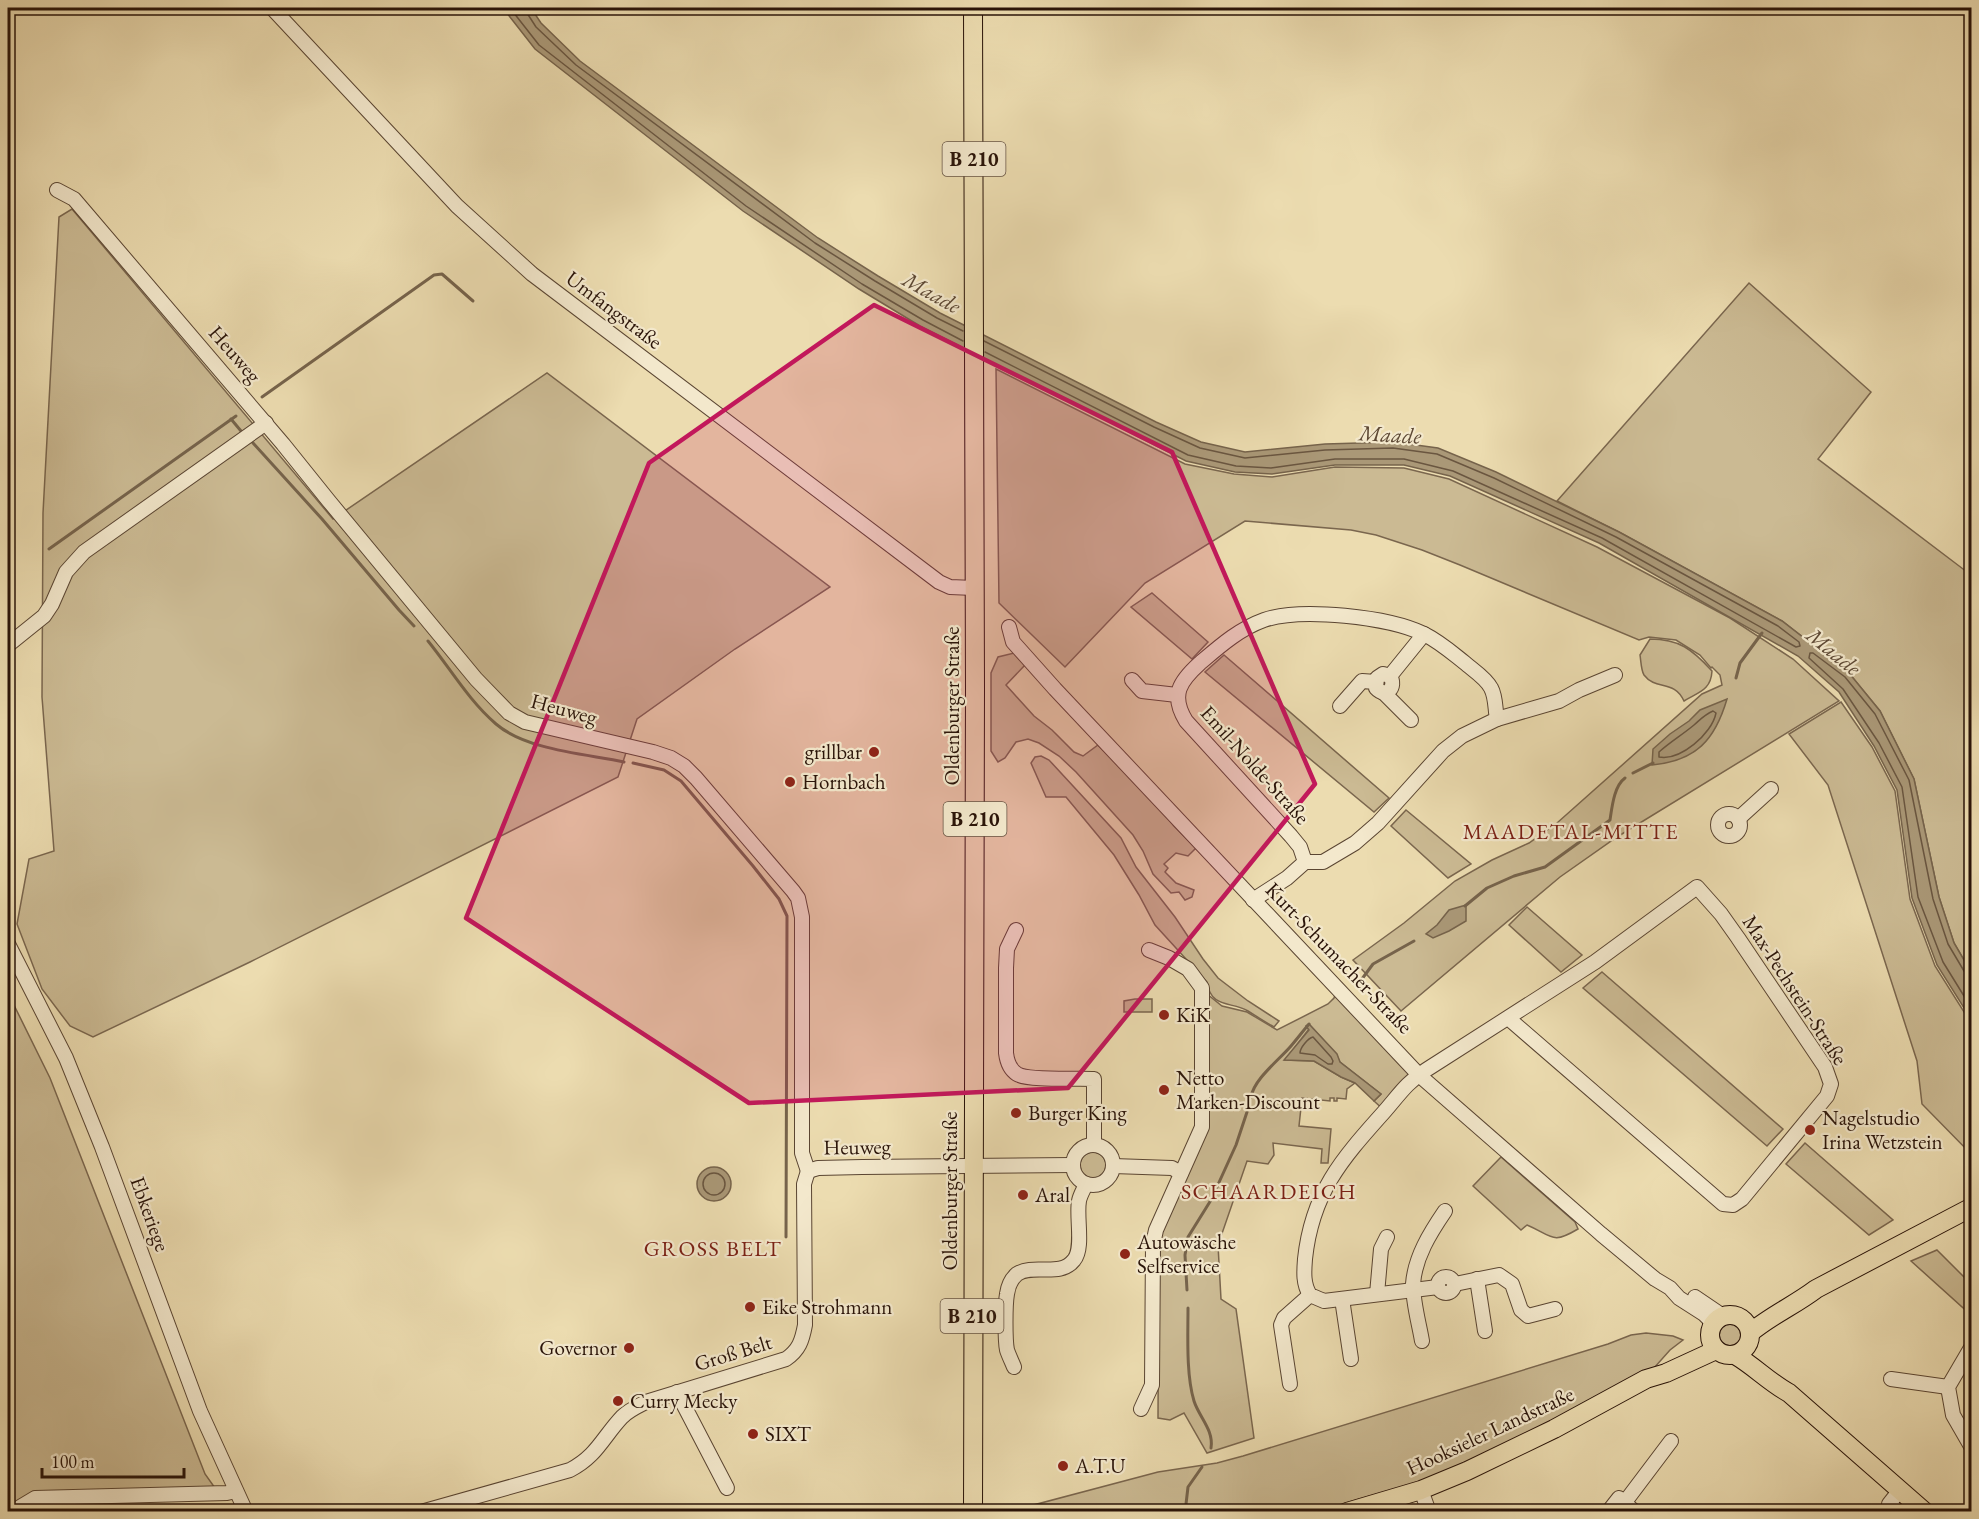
<svg xmlns="http://www.w3.org/2000/svg" width="1979" height="1519" font-family="'EB Garamond',serif">
<rect width="100%" height="100%" fill="#ecdcb0"/>
<filter id="stains"><feTurbulence type="fractalNoise" baseFrequency=".00333" numOctaves="4"/><feColorMatrix values="0 0 0 0 .2 0 0 0 0 .09 0 0 0 0 .02 0 0 0 .5 -.17"/></filter>
<radialGradient id="worn" r=".72"><stop offset=".6" stop-color="#630" stop-opacity="0"/><stop offset="1" stop-color="#630" stop-opacity=".3"/></radialGradient>
<!-- green -->
<g fill="#cbba93" stroke="#7a664e" stroke-width="1.5">
<polygon points="72,209 333,519 547,373 830,587 735,649 637,719 618,777 250,962 93,1037 70,1026 42,989 17,924 29,859 54,851 42,697 43,513 59,217"/>
<polygon points="1749,283 1871,392 1818,459 1971,575 1971,972 1954,943 1939,897 1914,779 1880,711 1849,673 1782,621 1619,532 1557,501"/>
<polygon points="996,369 1185,464 1234,474 1272,477 1335,467 1404,468 1449,479 1597,547 1730,618 1793,659 1839,701 1617,837 1560,877 1401,1011 1353,960 1404,923 1455,881 1492,860 1529,843 1557,823 1702,694 1722,685 1720,675 1712,667 1711,668 1700,655 1676,640 1649,637 1639,640 1460,565 1422,550 1376,535 1351,530 1245,521 1145,583 1065,667 999,603"/>
<polygon points="1152,593 1208,642 1192,659 1131,607"/>
<path d="M1650,639c29,0 42,10 62,32 -1,19 -13,21 -28,30 -10,-22 -28,-10 -40,-26 -3,-5 -3,-14 -4,-20z"/>
<polygon points="1014,653 1025,665 1006,685 1034,716 1052,730 1074,752 1083,756 1098,745 1153,799 1174,826 1196,848 1188,856 1176,853 1164,864 1168,868 1165,872 1176,883 1194,890 1192,897 1185,900 1179,892 1171,893 1153,874 1143,851 1133,835 1076,772 1059,756 1039,743 1028,739 1016,742 1005,758 998,762 991,751 991,673 998,657"/>
<polygon points="1224,655 1389,798 1374,812 1205,672"/>
<polygon points="1841,702 1872,747 1895,791 1910,899 1935,966 1971,1023 1971,1154 1922,1104 1917,1061 1828,785 1789,734"/>
<path d="M1041,756l8,4 72,78 15,29 39,50 28,42 15,19 30,23 31,20 -5,6c-9,-5 -18,-11 -26,-16 -17,-10 -37,-2 -41,-29l-52,-57 -16,-30 -25,-40 -48,-58h-20l-15,-34 4,-6z"/>
<polygon points="1406,810 1471,864 1448,878 1391,826"/>
<polygon points="1527,907 1582,955 1561,972 1509,925"/>
<polygon points="1602,972 1783,1129 1767,1146 1583,988"/>
<polygon points="1337,989 1419,1075 1385,1111 1374,1101 1381,1094 1340,1062 1336,1054 1309,1024 1307,1026 1309,1029 1285,1060 1314,1061 1341,1077 1355,1083 1347,1089 1346,1099 1337,1098 1337,1101 1334,1101 1334,1098 1330,1098 1330,1101 1302,1098 1299,1126 1331,1129 1328,1163 1321,1163 1322,1149 1273,1143 1274,1155 1268,1164 1247,1161 1218,1245 1221,1299 1236,1309 1254,1438 1207,1453 1184,1413 1170,1420 1158,1418 1159,1236 1205,1127 1207,994 1222,1006 1247,1012 1277,1030 1328,1004 1334,998"/>
<polygon points="8,993 50,1078 205,1474 215,1488 32,1493 11,1511 8,1511"/>
<polygon points="1135,999 1152,999 1152,1012 1124,1012 1124,1001"/>
<polygon points="1805,1143 1893,1220 1869,1235 1786,1164"/>
<circle cx="1093" cy="1165" r="13"/>
<path d="M1501,1157l74,65 3,7c-27,16 -25,7 -51,-4l-6,5 -48,-44z"/>
<polygon points="1937,1250 1971,1284 1971,1315 1911,1261"/>
<circle cx="1731" cy="1334" r="12"/>
<polygon points="1646,1333 1673,1336 1683,1340 1670,1350 1654,1368 1524,1437 1419,1482 1318,1511 1007,1512 1158,1472 1217,1463 1243,1456 1608,1344 1631,1335"/>
</g>
<!-- water -->
<g fill="#aa9877" stroke="#76634b" stroke-width="1.5">
<polygon points="503,8 531,8 541,23 580,61 818,238 878,276 940,313 1156,422 1201,442 1245,452 1325,444 1394,442 1438,448 1496,472 1619,532 1782,621 1849,673 1880,711 1914,779 1939,897 1954,943 1971,972 1971,1019 1937,965 1912,898 1897,790 1874,746 1839,692 1798,656 1599,543 1450,476 1404,465 1335,465 1272,474 1235,472 1186,461 920,326 859,289 743,211 535,49"/>
<path d="M1727,699c-12,41 -31,62 -75,66l1,-16 17,-15 19,-13 11,-11z"/>
<polygon points="1466,905 1466,921 1449,931 1433,938 1426,934 1437,925 1449,910"/>
<polygon points="1309,1024 1337,1054 1340,1062 1381,1094 1374,1101 1355,1083 1341,1077 1314,1061 1284,1060 1309,1030 1306,1026"/>
<circle cx="714" cy="1184" r="17"/>
</g>
<g fill="none" stroke-linecap="round" stroke-linejoin="round">
<!-- shore -->
<g stroke="#6a5640" stroke-width="1.5">
<polyline points="510,8 539,45 746,206 862,284 923,320 963,341"/>
<polyline points="526,8 527,13 536,27 576,65 815,243 875,281 937,318 963,331"/>
<polyline points="984,341 1154,427 1200,448 1245,458 1325,450 1393,448 1437,454 1494,478 1616,537 1778,626 1799,642 1800,646 1796,647 1602,538 1453,471 1404,459 1335,459 1271,468 1236,466 1188,455 985,352"/>
<path d="M1713,711l3,2c-4,21 -36,48 -57,44v-5c11,-10 23,-17 35,-27 7,-6 10,-10 19,-14z"/>
<polyline points="1972,974 1964,971 1948,944 1933,899 1909,780 1875,714 1845,677 1813,653 1810,653 1809,658 1843,689 1879,743 1902,787 1918,897 1943,962 1972,1009"/>
<path d="M1313,1037l18,20 2,4 -1,3h-4l-13,-9 -15,-2c0,-5 8,-15 13,-16z"/>
<circle cx="714" cy="1184" r="11"/>
</g>
<!-- stream -->
<g stroke="#76634b" stroke-width="3">
<polyline points="262,397 434,275 442,274 473,301"/>
<polyline points="231,419 241,431"/>
<polyline points="253,443 322,519 399,610 414,626"/>
<polyline points="49,549 236,416"/>
<path d="M428,641c22,27 41,60 68,83 30,26 90,30 128,38"/>
<polyline points="1736,678 1740,663 1762,633"/>
<polyline points="633,763 664,770 681,781 753,866 779,899 787,916 786,1237"/>
<polyline points="1633,773 1653,763"/>
<path d="M1465,906l22,-18 27,-12 31,-9 65,-47c2,-13 4,-34 15,-42"/>
<polyline points="1359,983 1373,964 1414,941"/>
<path d="M1251,1097c3,-18 28,-37 40,-51 6,-7 12,-15 18,-22"/>
<polyline points="1187,1290 1185,1255 1188,1237 1211,1200 1236,1145 1247,1112"/>
<path d="M1188,1308c0,27 -2,67 6,93 5,16 20,29 17,47"/>
<polyline points="1186,1504 1188,1487 1202,1467"/>
</g>
<defs>
<g id="minor">
<polyline points="272,8 457,206 532,274 939,582 950,587 974,588"/>
<polyline points="57,190 74,199 283,444 328,500 476,679 509,713 525,722 653,752 671,758 684,766 696,778 793,891 798,898 802,917 802,1153 808,1171"/>
<polyline points="1009,627 1013,642 1055,689 1419,1075 1601,1234 1655,1279 1670,1288 1679,1298 1704,1314 1713,1323"/>
<polyline points="8,645 44,616 52,604 66,572 84,552 266,423"/>
<path d="M1390,676l-7,-2 -6,4 -1,10c10,11 21,-1 14,-12l34,-42"/>
<polyline points="1132,680 1142,691 1177,695"/>
<polyline points="1384,693 1411,720"/>
<polyline points="1340,706 1362,681 1376,682"/>
<polyline points="1497,719 1559,701 1579,690 1615,675"/>
<circle cx="1729" cy="825" r="11"/>
<polyline points="1738,819 1771,789"/>
<path d="M1253,900l34,-22 18,-16h18l32,-19 23,-20 65,-72 19,-15 35,-17c-2,-10 -1,-22 -6,-31 -5,-10 -18,-18 -26,-25 -14,-11 -25,-21 -41,-29 -35,-17 -123,-27 -160,-14 -25,9 -44,26 -64,43 -20,18 -30,32 -14,58l105,115 9,11 5,15"/>
<path d="M1016,930l-9,19 -1,19v85c1,8 3,16 11,21 11,7 61,4 77,5v66"/>
<polyline points="8,944 66,1058 102,1147 200,1411 246,1512"/>
<circle cx="1093" cy="1165" r="20"/>
<polyline points="1113,1166 1172,1168 1181,1173"/>
<polyline points="808,1171 818,1168 862,1167 1073,1165"/>
<circle cx="1446" cy="1285" r="8"/>
<polyline points="1477,1279 1485,1331"/>
<polyline points="1455,1284 1499,1275 1512,1284 1521,1310 1528,1316 1555,1309"/>
<path d="M1438,1287l-114,14 -14,-6c-7,-11 -6,-23 -5,-36 7,-66 36,-99 79,-147 15,-17 22,-29 42,-42l169,-108 102,-75 24,27 17,24 87,129 6,17 -4,12 -85,103 -9,6 -10,-1 -215,-186"/>
<polyline points="1377,1294 1381,1249 1387,1237"/>
<polyline points="1695,1297 1723,1316"/>
<polyline points="1342,1299 1351,1359"/>
<path d="M1422,1341c-3,-18 -9,-38 -9,-57 2,-27 17,-51 32,-73"/>
<polyline points="1972,1346 1948,1387 1953,1415 1972,1448"/>
<path d="M1014,1367c-2,-5 -5,-11 -7,-17 -2,-10 -2,-45 0,-56 1,-7 4,-15 10,-20 17,-11 43,4 57,-14 10,-12 2,-43 5,-59 1,-6 5,-12 7,-17"/>
<polyline points="1891,1379 1948,1387"/>
<polyline points="1290,1384 1281,1325 1284,1318 1310,1295"/>
<polyline points="677,1392 727,1488"/>
<polyline points="1141,1409 1152,1385 1153,1244 1156,1230 1202,1127 1202,988 1188,969 1169,958 1149,950"/>
<polyline points="1421,1490 1429,1512"/>
<polyline points="1625,1502 1671,1441"/>
<polyline points="17,1512 20,1507 35,1498 227,1493 236,1491"/>
<path d="M421,1512l149,-42c27,-14 33,-33 52,-53 7,-7 16,-11 24,-15l140,-43c13,-9 16,-18 19,-34l-1,-141 4,-13"/>
<polyline points="1608,1512 1619,1498 1635,1512"/>
<polyline points="1899,1512 1889,1504 1900,1490"/>
</g>
<g id="major">
<circle cx="1730" cy="1335" r="20"/>
<path d="M1750,1333c20,-17 45,-28 66,-44l156,-82"/>
<path d="M1735,1355c19,11 34,27 54,38l136,119"/>
<polyline points="973,1512 975,689 973,8"/>
<polyline points="1347,1512 1421,1490 1467,1471 1554,1429 1646,1379 1666,1373 1716,1350"/>
</g>
</defs>
<!-- minor casing -->
<use href="#minor" stroke="#5a4532" stroke-width="16"/>
<!-- major casing -->
<use href="#major" stroke="#291308" stroke-width="20"/>
<!-- minor -->
<use href="#minor" stroke="#f3e8cc" stroke-width="14"/>
<!-- major -->
<use href="#major" stroke="#ecdcb0" stroke-width="18"/>
</g>
<!-- marked area -->
<path fill="#c2185b" fill-opacity="0.2" stroke="#c2185b" stroke-width="4.5" stroke-linejoin="round" d="M874,305l298,147 143,332 -247,304 -319,15 -283,-185 183,-455z"/>
<!-- markers -->
<g fill="#8f2418" stroke="#f3e8cc" stroke-width="2">
<circle cx="874" cy="752" r="6"/>
<circle cx="790" cy="782" r="6"/>
<circle cx="1164" cy="1015" r="6"/>
<circle cx="1164" cy="1090" r="6"/>
<circle cx="1016" cy="1113" r="6"/>
<circle cx="1810" cy="1130" r="6"/>
<circle cx="1023" cy="1195" r="6"/>
<circle cx="1125" cy="1254" r="6"/>
<circle cx="750" cy="1307" r="6"/>
<circle cx="629" cy="1348" r="6"/>
<circle cx="618" cy="1401" r="6"/>
<circle cx="753" cy="1434" r="6"/>
<circle cx="1063" cy="1466" r="6"/>
</g>
<g text-anchor="middle" stroke-width="4.5" stroke-linejoin="round" paint-order="stroke">
<!-- shield labels -->
<g fill="#f3e8cc" stroke="#665343" stroke-width="1.5">
<rect x="942.5" y="142" width="63" height="34" rx="4.5"/>
<rect x="943.5" y="802" width="63" height="34" rx="4.5"/>
<rect x="940.5" y="1299" width="63" height="34" rx="4.5"/>
</g>
<g font-size="20" font-weight="bold" fill="#291308">
<text x="974" y="166">B 210</text>
<text x="975" y="826">B 210</text>
<text x="972" y="1323">B 210</text>
</g>
<!-- street labels -->
<g font-size="21" fill="#291308" stroke="#f3e8cc">
<text transform="translate(614 310) rotate(37)" y="7">Umfangstraße</text>
<text transform="translate(235 354) rotate(49)" y="7">Heuweg</text>
<text transform="translate(952 706) rotate(-90)" y="7">Oldenburger Straße</text>
<text transform="translate(564 709) rotate(15)" y="7">Heuweg</text>
<text transform="translate(1255 765) rotate(48)" y="7">Emil-Nolde-Straße</text>
<text transform="translate(1339 958) rotate(46)" y="7">Kurt-Schumacher-Straße</text>
<text transform="translate(1795 990) rotate(57)" y="7">Max-Pechstein-Straße</text>
<text transform="translate(857 1147) rotate(-1)" y="7">Heuweg</text>
<text transform="translate(950 1191) rotate(-90)" y="7">Oldenburger Straße</text>
<text transform="translate(150 1214) rotate(70)" y="7">Ebkeriege</text>
<text transform="translate(733 1353) rotate(-17)" y="7">Groß Belt</text>
<text transform="translate(1490 1431) rotate(-25)" y="7">Hooksieler Landstraße</text>
</g>
<!-- poi labels -->
<g font-size="21" fill="#291308" stroke="#f3e8cc" text-anchor="start">
<text x="862" y="759" text-anchor="end">grillbar</text>
<text x="802" y="789">Hornbach</text>
<text x="1176" y="1022">KiK</text>
<text x="1176" y="1085">Netto<tspan x="1176" dy="24">Marken-Discount</tspan></text>
<text x="1028" y="1120">Burger King</text>
<text x="1822" y="1125">Nagelstudio<tspan x="1822" dy="24">Irina Wetzstein</tspan></text>
<text x="1035" y="1202">Aral</text>
<text x="1137" y="1249">Autowäsche<tspan x="1137" dy="24">Selfservice</tspan></text>
<text x="762" y="1314">Eike Strohmann</text>
<text x="617" y="1355" text-anchor="end">Governor</text>
<text x="630" y="1408">Curry Mecky</text>
<text x="765" y="1441">SIXT</text>
<text x="1075" y="1473">A.T.U</text>
</g>
<!-- water labels -->
<g font-size="22" font-style="italic" fill="#5d4834" stroke="#f3e8cc">
<text transform="translate(932 292) rotate(29)" y="8">Maade</text>
<text transform="translate(1390 434) rotate(3)" y="8">Maade</text>
<text transform="translate(1834 651) rotate(39)" y="8">Maade</text>
</g>
<!-- neighbourhood labels -->
<g font-size="22" letter-spacing="1.5" fill="#7a1f14" stroke="#f3e8cc">
<text x="1571" y="839">MAADETAL-MITTE</text>
<text x="1269" y="1199">SCHAARDEICH</text>
<text x="713" y="1256">GROSS BELT</text>
</g>
</g>
<!-- margin -->
<rect width="1979" height="1519" fill="none" stroke="#ecdcb0" stroke-width="30"/>
<rect x="9" y="9" width="1961" height="1501" fill="none" stroke="#291308" stroke-width="3"/>
<rect x="15" y="15" width="1949" height="1489" fill="none" stroke="#291308" stroke-width="1.5"/>
<!-- scale -->
<path d="M42 1468v9h142v-9" fill="none" stroke="#291308" stroke-width="3"/>
<text x="51" y="1468" font-size="18" fill="#291308" stroke="#f3e8cc" stroke-width="4.5" paint-order="stroke">100 m</text>
<rect width="100%" height="100%" filter="url(#stains)"/>
<rect width="100%" height="100%" fill="url(#worn)"/>
</svg>
